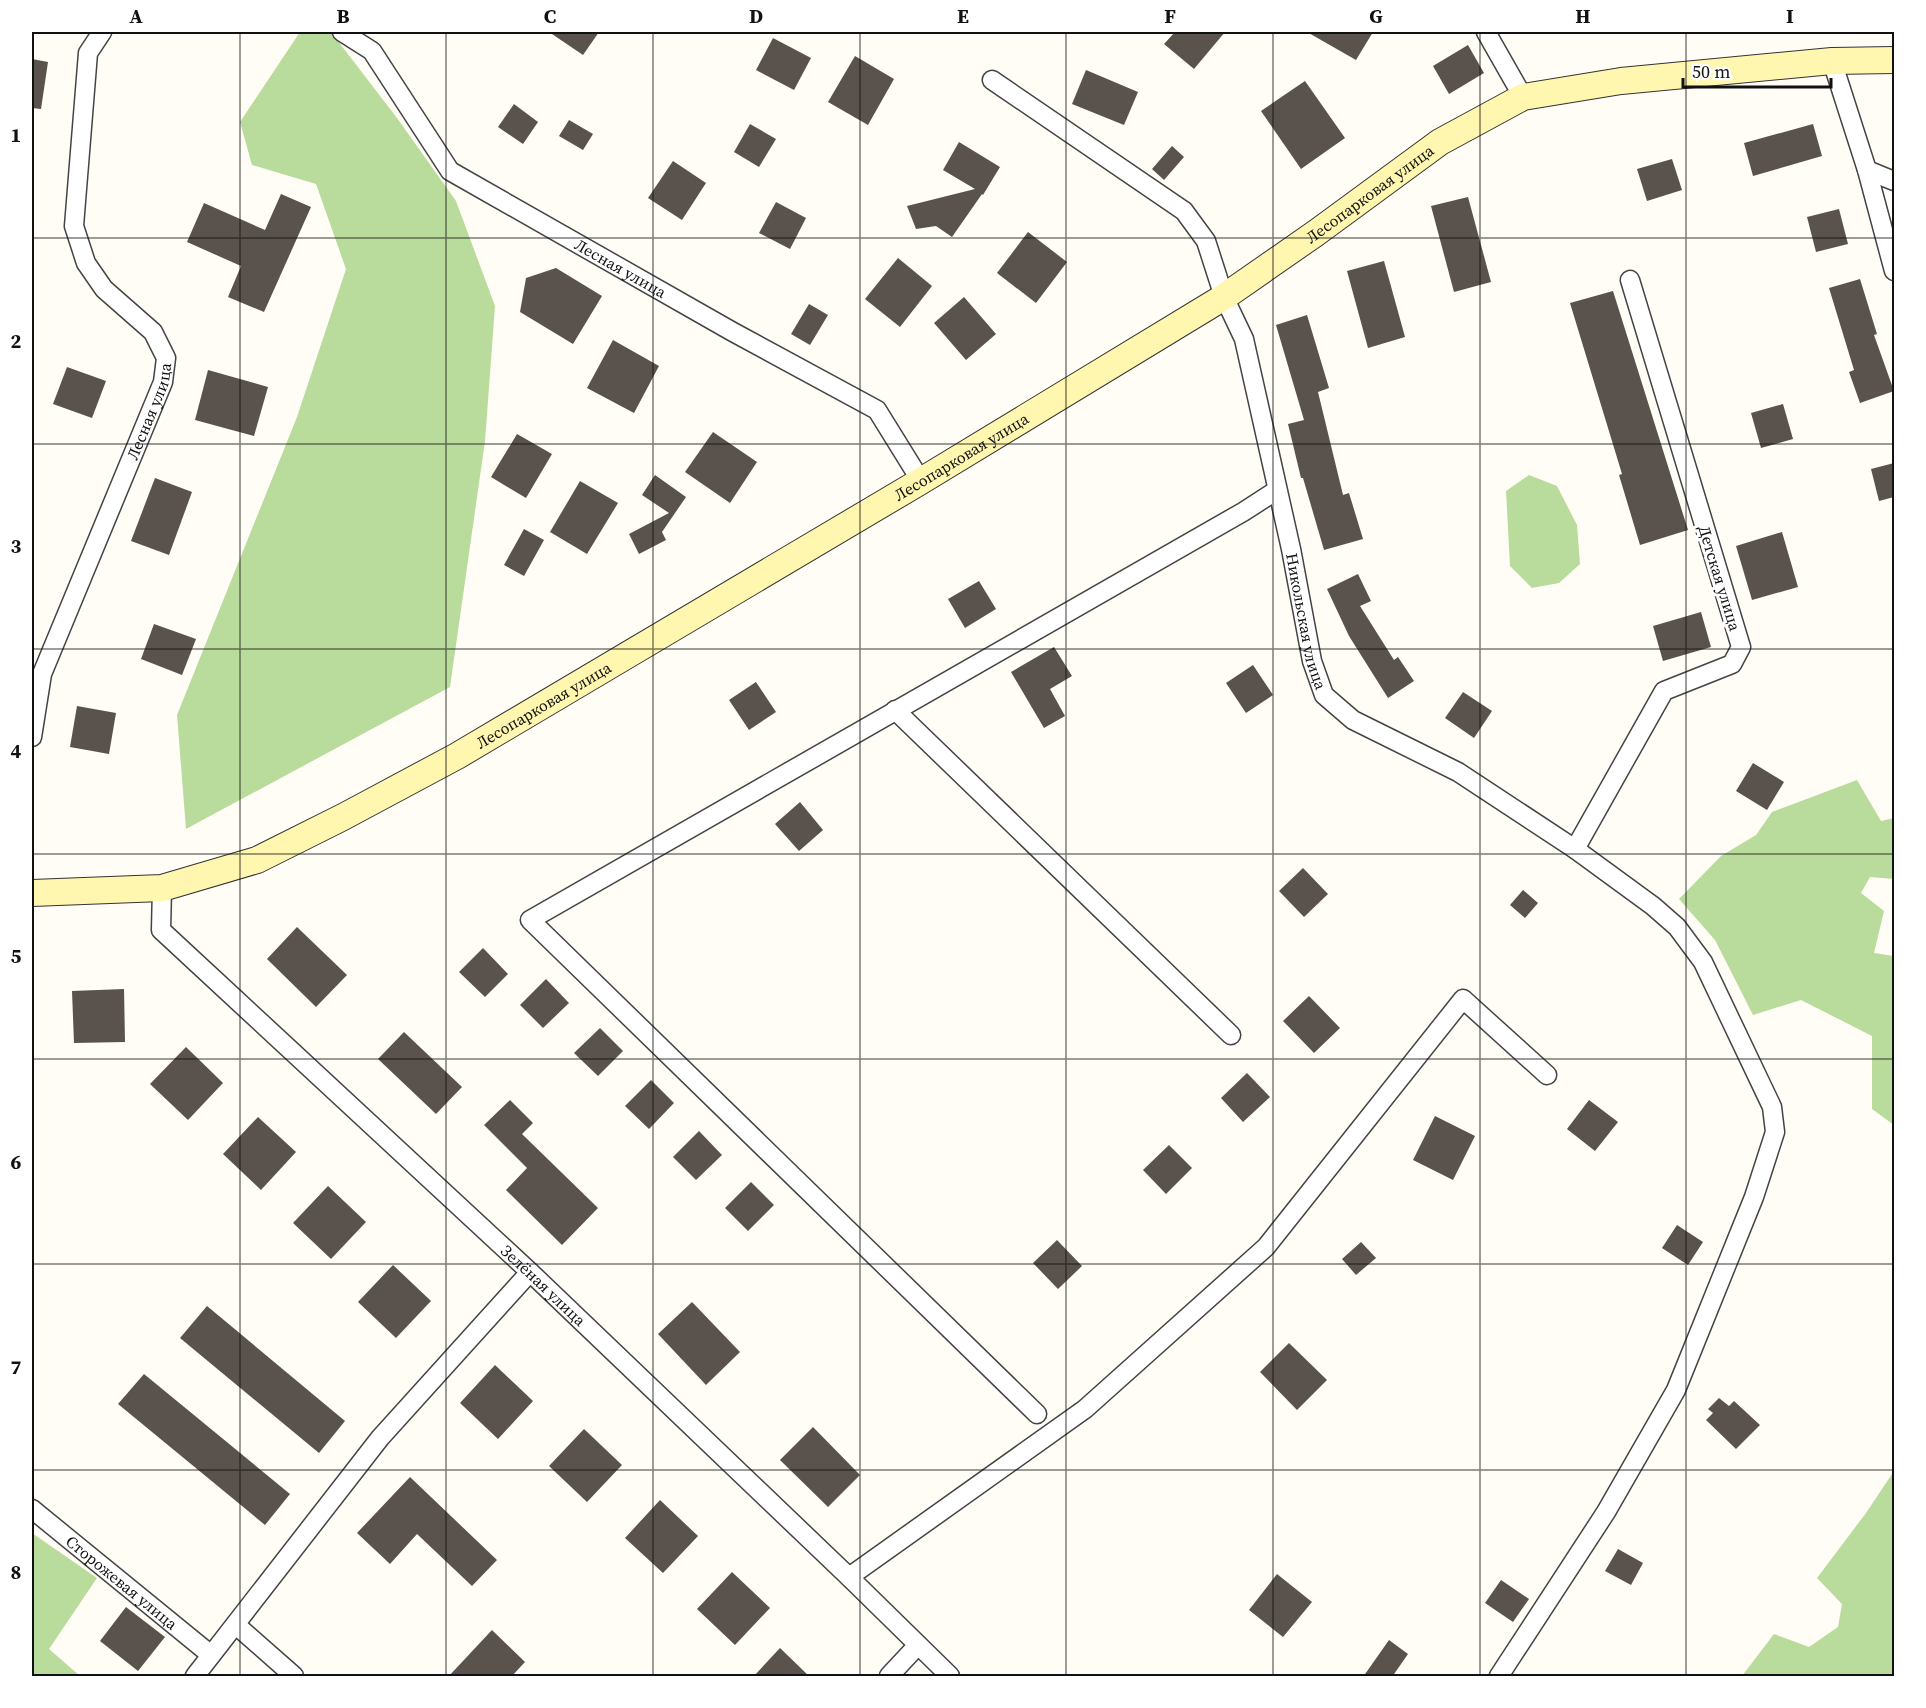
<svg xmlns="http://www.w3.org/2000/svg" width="1926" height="1708" font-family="'Source Serif 4',serif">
<rect width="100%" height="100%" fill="#fffdf5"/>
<!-- forest -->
<g fill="#b9dc9c">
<polygon points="300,32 331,32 397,118 456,201 495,306 485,441 450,687 186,829 177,715 297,417 346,269 316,184 252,165 240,122"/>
<polygon points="1529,475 1557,486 1577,525 1580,564 1559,583 1532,588 1510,566 1506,491"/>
<polygon points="1857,780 1881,821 1894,818 1894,879 1870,877 1861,893 1884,911 1874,953 1894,956 1894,1125 1872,1109 1872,1036 1801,1000 1753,1015 1715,940 1679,899 1721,856 1756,835 1772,812"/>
<polygon points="1894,1471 1894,1676 1742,1676 1774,1634 1809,1647 1838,1627 1842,1604 1817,1578 1866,1513"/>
<polygon points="32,1533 97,1578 49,1649 80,1676 32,1676"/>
</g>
<!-- building -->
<g fill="#5a524d">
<polygon points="549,32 599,32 583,55"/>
<polygon points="1175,32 1225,32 1194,69 1164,44"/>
<polygon points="1307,32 1373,32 1356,60"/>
<polygon points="773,38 811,58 794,90 756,70"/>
<polygon points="1468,45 1484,73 1449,94 1433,66"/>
<polygon points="855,56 894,79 868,125 828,102"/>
<polygon points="32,59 48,62 41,109 32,108"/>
<polygon points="1086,70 1138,92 1124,125 1072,104"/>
<polygon points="1305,81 1345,138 1301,169 1261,111"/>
<polygon points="514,104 538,122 523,144 498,127"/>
<polygon points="569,120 593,134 583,150 559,136"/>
<polygon points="750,124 776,139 759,167 734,152"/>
<polygon points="1813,124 1822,156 1753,176 1744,143"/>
<polygon points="959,142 1000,167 983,195 982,194 952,237 936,226 916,229 907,206 975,189 943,170"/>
<polygon points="1172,146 1184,157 1164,180 1152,169"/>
<polygon points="1672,159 1682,190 1647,201 1637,169"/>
<polygon points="673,161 706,183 682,220 648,198"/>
<polygon points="281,194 311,207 264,312 228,297 241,266 187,242 204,203 265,230"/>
<polygon points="1468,197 1491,282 1454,292 1431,206"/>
<polygon points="776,202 806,218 790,249 759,233"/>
<polygon points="1839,209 1848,244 1816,252 1807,217"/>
<polygon points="1028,232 1067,262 1036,303 997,273"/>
<polygon points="898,258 932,286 900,327 865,299"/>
<polygon points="1384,261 1405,337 1368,348 1347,271"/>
<polygon points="556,268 602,296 573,344 520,312 526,278"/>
<polygon points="1860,279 1877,334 1874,335 1894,391 1860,403 1849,372 1854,370 1829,288"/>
<polygon points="1613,291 1688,530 1640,545 1619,475 1622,474 1570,303"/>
<polygon points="964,297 996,334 966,360 934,323"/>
<polygon points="809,304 828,315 810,345 791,334"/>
<polygon points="1307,315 1329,388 1318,392 1343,495 1349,493 1363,539 1324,550 1303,478 1301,478 1288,424 1304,420 1276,325"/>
<polygon points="613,340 659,366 634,413 587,388"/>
<polygon points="67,367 106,381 92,418 53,404"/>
<polygon points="208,370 268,387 254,436 195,420"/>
<polygon points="1783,404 1793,439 1761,448 1751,413"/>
<polygon points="713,432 757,462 730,503 685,472"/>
<polygon points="517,434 552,454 526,498 491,477"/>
<polygon points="1894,463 1894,497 1879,501 1871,469"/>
<polygon points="655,475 686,497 662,532 666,540 639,554 629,534 669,513 642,495"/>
<polygon points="155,478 192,492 169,555 131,541"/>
<polygon points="580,481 618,503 587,554 550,532"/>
<polygon points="524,529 544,540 524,576 504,565"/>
<polygon points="1782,532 1798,587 1752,600 1736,546"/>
<polygon points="1358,574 1371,601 1360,606 1394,660 1398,657 1414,681 1388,698 1349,636 1327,589"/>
<polygon points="979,581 996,609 965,628 948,599"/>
<polygon points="1701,612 1711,647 1663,661 1653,626"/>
<polygon points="154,624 196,639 182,675 141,659"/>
<polygon points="1054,647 1072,676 1050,689 1065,716 1044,728 1011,672"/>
<polygon points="1253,665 1273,695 1246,713 1226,683"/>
<polygon points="756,682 776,712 749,730 729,700"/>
<polygon points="1463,692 1492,711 1474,738 1445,718"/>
<polygon points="77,706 116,713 109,754 70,747"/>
<polygon points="1753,763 1784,782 1767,810 1736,791"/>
<polygon points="800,802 823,830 799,851 775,824"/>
<polygon points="1303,868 1328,894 1304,917 1279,891"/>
<polygon points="1523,890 1538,903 1525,918 1510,905"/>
<polygon points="297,927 347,975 316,1007 267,959"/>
<polygon points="483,948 508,974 485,997 459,972"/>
<polygon points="546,979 569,1003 543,1028 520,1005"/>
<polygon points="124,989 125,1042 74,1043 72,991"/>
<polygon points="1309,996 1340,1028 1314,1053 1283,1021"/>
<polygon points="600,1028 623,1051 598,1076 574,1053"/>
<polygon points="404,1032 462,1087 436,1114 378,1059"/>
<polygon points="186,1047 223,1083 188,1120 150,1084"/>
<polygon points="1247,1073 1270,1097 1243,1122 1221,1098"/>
<polygon points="651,1080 674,1103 649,1129 625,1106"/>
<polygon points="510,1100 533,1123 522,1134 598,1208 562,1245 506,1190 527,1168 484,1125"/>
<polygon points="1589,1100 1618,1122 1595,1151 1567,1129"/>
<polygon points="1435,1116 1475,1136 1453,1180 1413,1160"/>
<polygon points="258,1117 296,1152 261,1190 223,1154"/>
<polygon points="699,1131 722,1155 696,1180 673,1157"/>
<polygon points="1169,1145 1192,1168 1166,1194 1143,1170"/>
<polygon points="751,1182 774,1205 748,1231 725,1208"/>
<polygon points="328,1186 366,1222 331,1259 293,1223"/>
<polygon points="1677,1225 1703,1242 1688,1265 1662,1248"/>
<polygon points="1057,1240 1082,1266 1058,1289 1033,1263"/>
<polygon points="1361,1242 1376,1258 1356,1275 1342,1259"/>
<polygon points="393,1265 431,1301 396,1338 358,1302"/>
<polygon points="692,1302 740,1352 706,1385 658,1334"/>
<polygon points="207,1306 345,1421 319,1453 180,1338"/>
<polygon points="1289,1343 1327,1380 1297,1410 1260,1372"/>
<polygon points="495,1365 533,1401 498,1439 460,1403"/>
<polygon points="144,1374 290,1494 265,1525 118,1404"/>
<polygon points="1719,1398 1729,1406 1734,1401 1760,1425 1736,1449 1706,1420 1713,1413 1708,1409"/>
<polygon points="813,1427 860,1475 828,1507 780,1460"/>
<polygon points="584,1429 622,1465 587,1502 549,1466"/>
<polygon points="410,1477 497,1560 472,1586 417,1534 390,1564 357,1533"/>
<polygon points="660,1500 698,1536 663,1573 625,1538"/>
<polygon points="1618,1549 1643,1563 1631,1585 1605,1571"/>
<polygon points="732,1572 770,1608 735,1645 697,1609"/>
<polygon points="1277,1574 1312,1602 1283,1637 1249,1610"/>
<polygon points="1501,1580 1529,1599 1513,1622 1485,1603"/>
<polygon points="126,1607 165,1637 138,1671 100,1641"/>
<polygon points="492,1630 525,1662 511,1677 448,1677"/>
<polygon points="1389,1640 1408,1654 1392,1677 1363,1677"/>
<polygon points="780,1648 810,1677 753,1677"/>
</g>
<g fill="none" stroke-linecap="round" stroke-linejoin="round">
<defs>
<g id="street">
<path id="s1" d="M342,32l30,19 78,120 283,161 144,78 44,71"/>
<polyline points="1486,32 1523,97"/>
<polyline points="1832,61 1867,170 1894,271"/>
<path id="s2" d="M992,80l192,131 22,30 18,56 20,42 47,210 21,112 12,34 29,25 105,52 117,77 78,57 24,21 26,35 69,145 3,25 -21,65 -78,193 -70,122 -107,164"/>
<polyline points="1867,170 1894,181"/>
<polyline points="895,710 1231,1035"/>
<path id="s3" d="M32,737l10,-63 121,-292 3,-24 -13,-26 -49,-43 -18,-26 -12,-37 14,-173 14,-21"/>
<polyline points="1575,849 1664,691 1732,664 1741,647 1630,280"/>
<path id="s4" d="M162,888l-1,42 369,342 319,305 101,99"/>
<polyline points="1037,1414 530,920 1243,512 1277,490"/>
<path id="s5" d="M32,1509l179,146"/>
<polyline points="849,1577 1085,1409 1266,1247 1463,999 1547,1075"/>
<polyline points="236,1625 294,1676"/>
<polyline points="195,1676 380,1438 530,1272"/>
<polyline points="889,1676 918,1645"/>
</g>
<g id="secondary">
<path id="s6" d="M32,893l130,-5 95,-28 86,-43 114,-61 464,-275 303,-184 92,-64 124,-91 83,-45 98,-16 211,-20 62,-1"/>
</g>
</defs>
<!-- street casing -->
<use href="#street" stroke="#444" stroke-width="21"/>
<!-- secondary casing -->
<use href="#secondary" stroke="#333" stroke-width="28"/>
<!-- street -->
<use href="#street" stroke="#fff" stroke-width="18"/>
<!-- secondary -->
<use href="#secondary" stroke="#fff6b0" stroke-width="26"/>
</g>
<!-- grid -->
<path fill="none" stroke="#111" stroke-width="1.5" stroke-opacity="0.55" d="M240,32v1644M446,32v1644M653,32v1644M860,32v1644M1066,32v1644M1273,32v1644M1480,32v1644M1686,32v1644M32,238h1862M32,444h1862M32,649h1862M32,854h1862M32,1059h1862M32,1264h1862M32,1470h1862"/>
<g text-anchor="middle" stroke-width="6" stroke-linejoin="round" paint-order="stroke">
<!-- street labels -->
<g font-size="16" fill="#111" stroke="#fff">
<text dy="6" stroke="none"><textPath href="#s6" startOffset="1527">Лесопарковая улица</textPath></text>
<text dy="6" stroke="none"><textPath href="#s1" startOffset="375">Лесная улица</textPath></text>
<text dy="6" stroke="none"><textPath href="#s3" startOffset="348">Лесная улица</textPath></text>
<text dy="6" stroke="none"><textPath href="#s6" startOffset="1041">Лесопарковая улица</textPath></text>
<text transform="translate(1720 578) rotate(73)" y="6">Детская улица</text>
<text dy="6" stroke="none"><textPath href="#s2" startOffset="664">Никольская улица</textPath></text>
<text dy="6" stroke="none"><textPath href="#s6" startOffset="555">Лесопарковая улица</textPath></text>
<text dy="6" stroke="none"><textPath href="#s4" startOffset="564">Зелёная улица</textPath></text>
<text dy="6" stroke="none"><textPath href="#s5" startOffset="116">Сторожевая улица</textPath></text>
</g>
</g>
<!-- border -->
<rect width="1926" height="1708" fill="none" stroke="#ffffff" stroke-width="66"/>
<!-- scale -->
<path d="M1683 78v9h148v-9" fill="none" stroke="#111111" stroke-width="3"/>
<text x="1692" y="78" font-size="18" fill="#111111" stroke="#ffffff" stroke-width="4.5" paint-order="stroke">50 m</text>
<rect x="33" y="33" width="1860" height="1642" fill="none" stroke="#111" stroke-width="2"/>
<g font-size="20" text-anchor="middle" font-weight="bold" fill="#111">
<text x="136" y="23">A</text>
<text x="343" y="23">B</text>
<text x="550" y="23">C</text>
<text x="756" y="23">D</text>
<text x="963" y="23">E</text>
<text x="1170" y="23">F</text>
<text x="1376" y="23">G</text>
<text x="1583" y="23">H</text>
<text x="1790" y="23">I</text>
<text x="16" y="142">1</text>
<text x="16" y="348">2</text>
<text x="16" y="553">3</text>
<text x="16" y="758">4</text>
<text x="16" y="963">5</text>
<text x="16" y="1169">6</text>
<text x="16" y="1374">7</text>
<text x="16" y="1579">8</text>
</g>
</svg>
